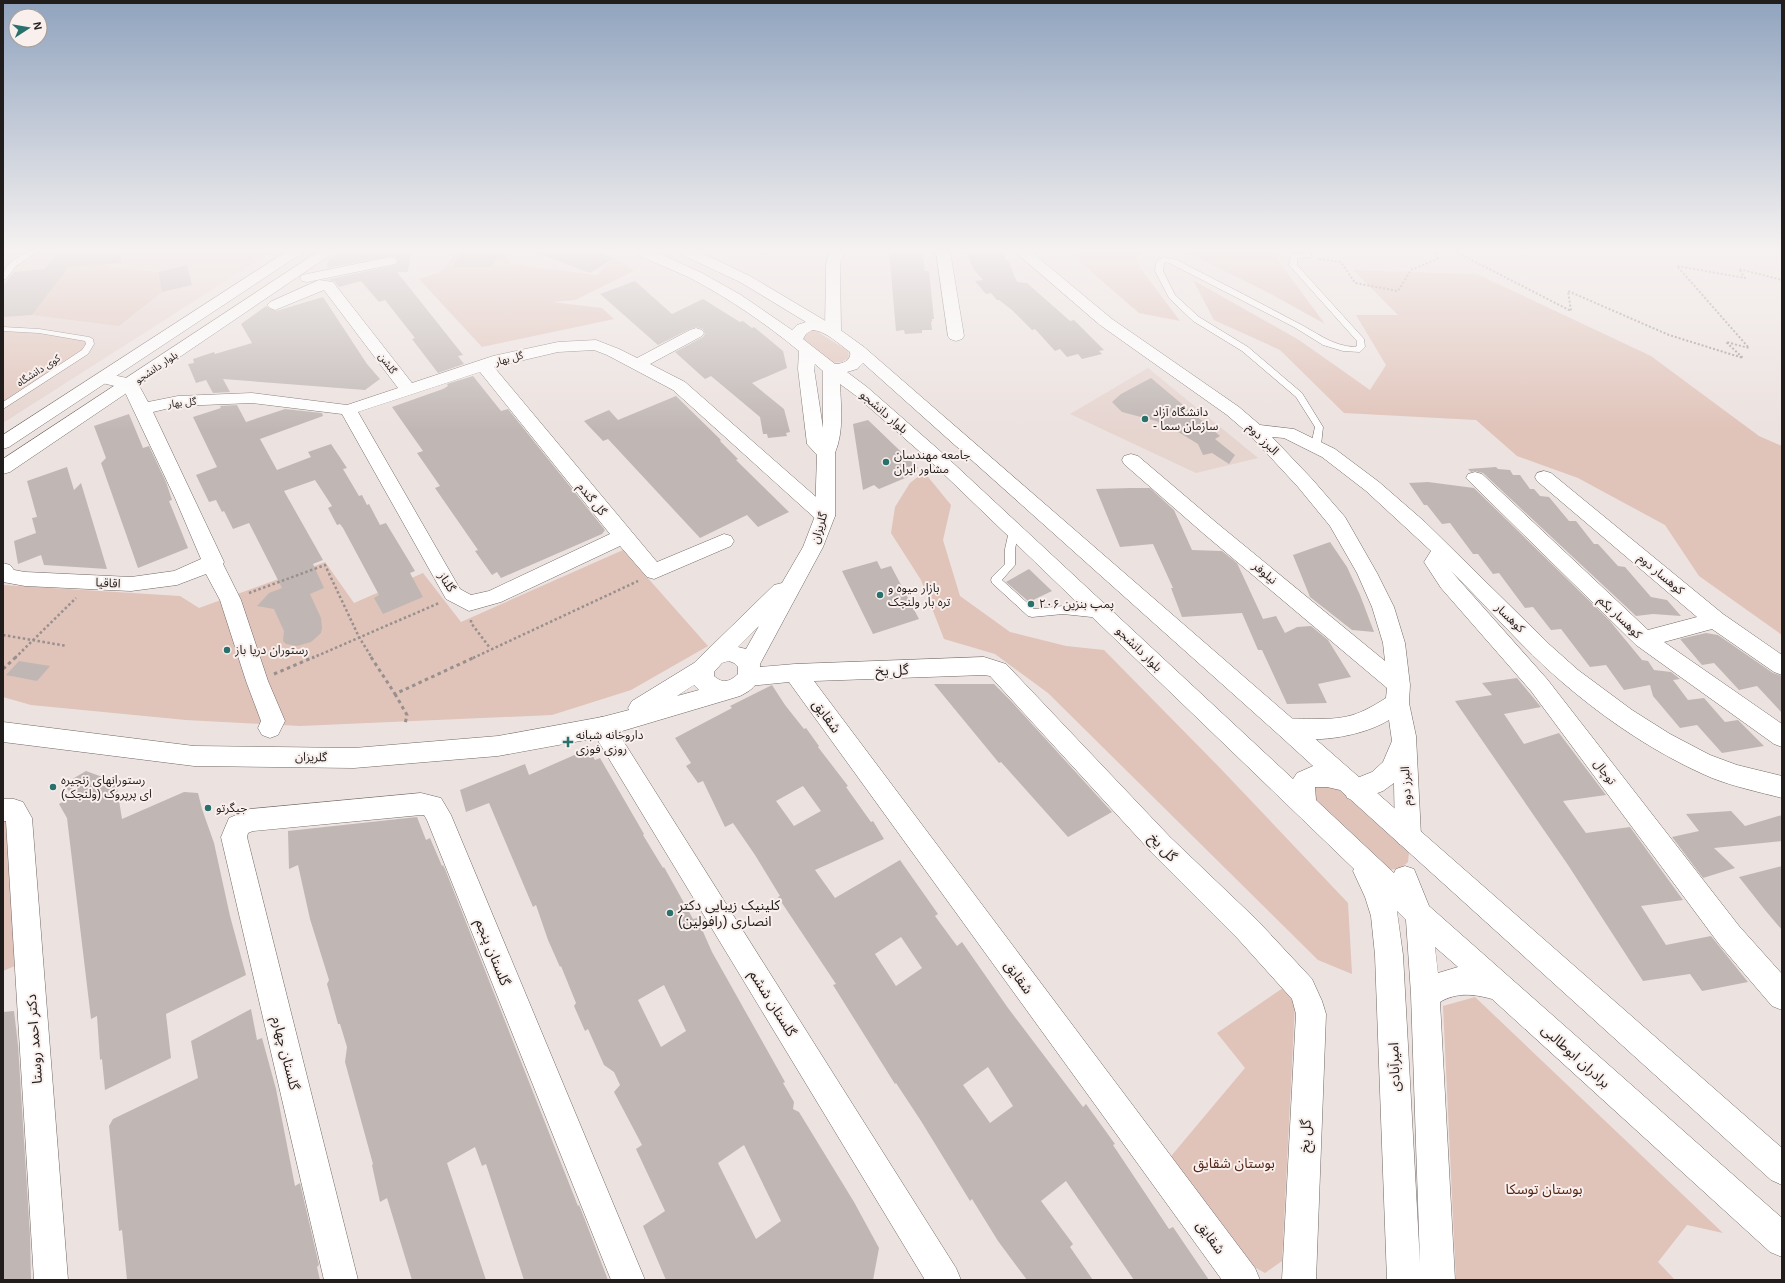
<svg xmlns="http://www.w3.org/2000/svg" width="1785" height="1283" font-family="Helvetica,'Noto Sans Arabic',sans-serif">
<rect width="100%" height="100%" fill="#ece2df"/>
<!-- built -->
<g fill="#e6d4cf">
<polygon points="3,251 273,251 3,423"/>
<polygon points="1148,368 1258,458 1196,473 1070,414"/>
</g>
<!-- green -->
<g fill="#e0c3b9">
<polygon points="459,251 501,251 511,264 597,275 614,258 634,271 575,300 552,302 602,308 614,319 482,347 419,279 440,272"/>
<polygon points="1079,251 1139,251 1136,262 1180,321 1139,313 1080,262"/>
<polygon points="1184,251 1271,251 1325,324 1269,293"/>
<polygon points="99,265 158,272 162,292 119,326 32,315 69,267"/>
<polygon points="1353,270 1477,274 1651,356 1759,436 1782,446 1782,635 1699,576 1665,525 1578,478 1517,456 1476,420 1344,413 1280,350 1214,320 1193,280 1299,340 1370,390 1386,365 1356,315 1398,315"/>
<polygon points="3,329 4,329 89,339 85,352 3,405"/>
<polygon points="815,330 848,351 849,358 842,362 829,363 801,340 808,331"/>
<polygon points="924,472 951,505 943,540 960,596 1010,632 1066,646 1104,650 1220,768 1348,903 1352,974 1318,960 1048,693 995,654 944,639 921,580 891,533 895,507 910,483"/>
<polygon points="623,550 708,646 631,690 552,715 300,726 186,720 31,705 3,697 3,585 180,596 199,608 325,562 354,603 423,573 461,622"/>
<polygon points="1333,782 1409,851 1408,862 1401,868 1389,870 1312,806 1313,784"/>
<polygon points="5,815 17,965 3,971 3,816"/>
<polygon points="1283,988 1295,1004 1282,1261 1265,1273 1238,1258 1167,1161 1245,1068 1217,1033"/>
<polygon points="1475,997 1723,1233 1687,1225 1658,1262 1675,1280 1456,1280 1443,1006"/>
</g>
<!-- building -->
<g fill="#c0b7b4" fill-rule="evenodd">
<polygon points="58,251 121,251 121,263 69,267 32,315 3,317 3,286 14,272 45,269"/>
<polygon points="342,251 411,251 408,272 397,272 463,355 458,356 464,364 438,373 412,339 415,338 385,300 379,302 361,281 339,287 334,281 326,280 395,265 398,262 396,257 390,256 327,268 329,259"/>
<polygon points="462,251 500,251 492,267 453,267"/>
<polygon points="537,251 597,251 614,258 590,273 537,253"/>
<polygon points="889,251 922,251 925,271 929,271 934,319 932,319 932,322 931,322 932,330 922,330 922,333 905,334 904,330 896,331"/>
<polygon points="966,251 1002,251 1006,260 1008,260 1017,282 1027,283 1070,321 1074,320 1104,350 1099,351 1102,354 1082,359 1078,354 1067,357 1060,349 1055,351 1035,329 1032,330 1012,310 999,300 997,300 991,293 986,294 975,281 983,280 973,268"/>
<polygon points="187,265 192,285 162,292 158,272"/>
<polygon points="635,281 672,314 703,299 740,322 743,321 752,328 754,327 783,351 787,368 752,383 784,409 790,432 786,433 787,436 768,438 767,434 763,434 760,417 711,376 705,379 675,352 703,337 705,334 703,329 696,327 690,329 658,345 600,294"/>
<polygon points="323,297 367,364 380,379 365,390 223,379 230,392 213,393 206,380 196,383 188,364 194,363 193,359 214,352 215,354 252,343 241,324 266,306 276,311"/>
<polygon points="473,376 501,411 508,409 605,530 602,534 501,578 497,572 492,575 475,551 478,550 435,488 440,486 417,453 423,451 392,407 443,389 448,386 447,384"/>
<polygon points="1151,378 1220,436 1215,439 1235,455 1229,464 1212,453 1203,455 1198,444 1180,433 1156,421 1122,412 1112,402 1121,394"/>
<polygon points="676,396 721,440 720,441 738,459 736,460 789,512 758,527 747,515 700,538 608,439 603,441 584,421 609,410 618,420"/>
<polygon points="237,405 246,422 285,409 322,413 323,416 260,439 277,470 311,457 308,452 331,444 347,468 343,469 359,496 362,495 367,505 369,504 380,525 386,523 415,571 410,573 423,597 383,614 374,598 379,595 343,528 340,524 337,525 328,508 332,506 315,480 284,491 323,560 313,564 324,588 310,594 321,618 322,628 321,633 311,642 297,646 286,644 283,641 284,631 274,609 257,606 269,593 282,588 249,523 233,529 224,511 222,512 216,500 209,502 196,475 217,467 193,417 221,408 220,406"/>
<polygon points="129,414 143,448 149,446 166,482 172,500 169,501 188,548 138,568 101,463 106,458 94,426"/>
<polygon points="868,420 918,468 910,476 879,489 874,485 863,490 853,424"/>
<polygon points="67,467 74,490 81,483 107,569 44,565 41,555 18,564 14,541 36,533 32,518 37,517 27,481"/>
<polygon points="1496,467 1498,469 1510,470 1513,475 1520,475 1530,489 1534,489 1540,496 1549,497 1569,521 1576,521 1594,544 1598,544 1618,566 1625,567 1651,597 1667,600 1681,616 1653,614 1636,616 1483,473 1475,471 1471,472 1468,469"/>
<polygon points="1428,482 1474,488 1609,620 1642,660 1648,661 1654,670 1671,672 1680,679 1673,680 1688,700 1704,698 1725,722 1738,720 1764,746 1722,753 1697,725 1680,728 1653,696 1650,685 1624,690 1606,665 1590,667 1561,629 1551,630 1533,607 1525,608 1499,573 1493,574 1478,554 1473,554 1450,523 1442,524 1427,505 1424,505 1409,483"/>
<polygon points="1130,488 1150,488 1174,510 1192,550 1222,551 1237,563 1263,619 1276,616 1285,633 1297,627 1311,626 1328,640 1351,677 1318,684 1327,703 1287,704 1262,650 1258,650 1242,613 1182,617 1171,588 1173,588 1153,544 1120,547 1096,489"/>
<polygon points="1330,542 1347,567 1360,595 1374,632 1352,630 1310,597 1293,555"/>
<polygon points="877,561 881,569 891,566 919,619 873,634 842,571"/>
<polygon points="1029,569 1052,591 1029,602 1006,582"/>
<polygon points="1706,633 1718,635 1773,673 1782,676 1782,713 1757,686 1739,690 1714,663 1702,665 1680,639"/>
<polygon points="19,661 50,666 37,681 6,675"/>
<polygon points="1517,678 1541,707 1504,714 1524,744 1559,733 1606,795 1563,801 1586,833 1630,827 1683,900 1641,906 1666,945 1711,936 1748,982 1702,991 1690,974 1643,981 1568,865 1455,701 1492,695 1482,683"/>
<polygon points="934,684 994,684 1011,701 1112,812 1068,837 1001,762 999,763"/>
<path d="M772,685l13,20 19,24 2,-1 13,18 -1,1 30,39 -2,1 25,35 2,-1 11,18 -69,31 20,28 65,-38 38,54 -3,2 22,30 5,-4 46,66 75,99 3,-3 29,40 -2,1 56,84 4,-2 36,53h-75l-68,-99 -25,20 32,43 -3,3 23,33h-66l-29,-39 -26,-42 -2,2 -49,-80 -25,-38 -1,1 -62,-99 3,-1 -58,-87 2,-1 -25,-41 -22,-32 -8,4 -22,-46 -5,2 -12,-17 5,-3 -16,-25 57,-30 -2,-2zM803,786l18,25 -27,15 -18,-25zM901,937l21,31 -26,18 -21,-32zM988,1067l25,39 -23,17 -27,-38z"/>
<path d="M579,753l13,1 3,6 5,-2 44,76 -1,1 20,33 1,-1 29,52 4,-1 15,34 73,130 -2,1 11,19 -1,7 6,3 55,90 25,46 -6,32h-207l-23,-54 22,-15 -29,-62 6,-4 -28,-53 6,-7 -6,-13 -10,-7 -16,-36 -3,2 -11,-25 2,-3 -15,-37 -1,1 -12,-27 -12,-35 -3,2 -44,-104 -23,9 -6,-22 65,-26 4,11zM664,985l22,46 -25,16 -23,-47zM744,1145l37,76 -25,18 -38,-76z"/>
<polygon points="86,771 116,782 122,819 184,792 198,793 202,809 214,843 230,916 246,975 166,1014 171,1058 105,1090 102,1059 100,1060 97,1016 91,1019 67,818 59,804 72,796 64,784"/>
<polygon points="1731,811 1745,826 1782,815 1782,841 1714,848 1735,868 1703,878 1672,837 1699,831 1686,814"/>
<polygon points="417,817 426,840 430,838 442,866 443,865 445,869 578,1206 579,1205 585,1220 608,1280 524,1280 486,1164 482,1166 475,1147 447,1163 486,1280 412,1280 387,1198 380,1202 372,1165 373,1164 345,1062 347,1047 340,1024 338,1024 327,984 329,980 310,919 298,865 289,869 288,831"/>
<polygon points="1782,866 1782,930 1765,910 1739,877"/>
<polygon points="251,1009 257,1040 262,1038 276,1089 295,1186 300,1183 319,1265 317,1267 320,1280 127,1280 122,1230 119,1231 109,1126 113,1119 198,1078 191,1041"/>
<polygon points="14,1011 18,1045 30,1236 31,1280 3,1280 3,1012"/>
</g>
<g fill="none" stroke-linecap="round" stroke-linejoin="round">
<defs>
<g id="lane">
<path d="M29,251h9l-22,15 -10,13h-3c0,-15 14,-21 26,-28z"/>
<path d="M1308,253h3v4l-14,1v7l67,74 1,8 -5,5 -17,-1 -20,-6 -29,-18 -123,-63 -5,-2 -2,1 -1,8 12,24 24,22 49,30 54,46 21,34 -2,18 -5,3 -5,-3 4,-18 -19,-30 -54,-46 -49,-30 -24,-23 -14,-27 1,-9 7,-5 14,3c39,20 78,40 117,61 21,10 37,25 61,26l2,-1v-5l-68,-76 2,-11z"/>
<polygon points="3,327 39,329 89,337 93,339 94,344 88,354 3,409 3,402 82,350 86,344 85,341 39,333 3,331"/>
<polygon points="1014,528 1019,531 1015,549 1015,565 1002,580 1034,609 1063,606 1101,610 1105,611 1106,614 1105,617 1101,618 1063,614 1032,617 1028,616 992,583 991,580 992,577 1005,564 1005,549 1009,531"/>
</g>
<g id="street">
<polygon points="830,251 844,251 840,264 841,332 839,335 833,337 827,335 825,332 826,264"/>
<polygon points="936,251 950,251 964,336 962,339 956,341 950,339 948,336"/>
<path d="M1014,251h16l82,68 127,88 21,18 34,4 41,20 44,33 46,40 125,123 28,25 54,40 38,24 40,21 27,10 45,11v22c-23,-6 -47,-11 -70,-20 -54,-23 -106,-58 -150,-96 -40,-34 -74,-75 -111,-111l96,108 192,247 43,48v36l-10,-4 -53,-62 -188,-253 -90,-103 -17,-26 7,-11 -65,-60 -44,-34 -38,-19 -12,-1 40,42 33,38 32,56 17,34 11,36 5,42 -1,18 7,33 5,100 -4,8 -9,3 -9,-3 -4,-8 -1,-53 -11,8 -27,10 -9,-3 -3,-8 3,-8 25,-10 11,-10 9,-21 -3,-21c-27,17 -80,25 -110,15l-4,-7 4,-7c12,-4 24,-2 37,-2 32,0 43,-4 70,-21l1,-10 -183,-154 -80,-70 -2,-4 2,-4 7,-2 7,2 80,68 167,137 -2,-18 -11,-36 -15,-34 -27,-47 -32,-39 -49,-53 -22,-19 -127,-90z"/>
<polygon points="390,257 395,258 397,261 395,264 307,282 302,281 300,278 302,275 307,274"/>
<path d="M319,280l14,2 79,101 81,-27 65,-14 38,-2 23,9 18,9 53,-28 6,-2 6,2 2,3 -2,3 -52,28 35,18 147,129 3,5 -3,5 -7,2 -7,-2 -145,-131 -66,-35 -13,-5 -36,2 -64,15 163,195 67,-28 7,2 3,5 -3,5 -77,33 -7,-2 -27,-31 -119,56 -32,9 -23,-12 -104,-185 -90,-11 -74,3 -25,6 71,150 -1,2 18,36 27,81 17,40 -7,14 -8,3 -8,-3 -4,-7 3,-7 -15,-40 -26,-81 -14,-26 -29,11 -46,6 -106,-5 -22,-4v-19l7,2 4,5 11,2 106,5 43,-6 27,-12 -26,-61 -52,-110 -25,-6 -2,-4 2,-4 6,-1 32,7 12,22 30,-6 74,-3 95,12 51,-17 -74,-98 -44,18 -5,2 -5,-2 -3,-3 3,-3zM480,372l130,162 -121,57 -18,4 -11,-6 -102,-177z"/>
<polygon points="1544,471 1551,473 1723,614 1782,655 1782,675 1774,672 1712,629 1664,642 1782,724 1782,747 1774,744 1636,645 1466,478 1468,474 1475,472 1482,474 1648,630 1697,617 1537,481 1535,477 1537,473"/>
<polygon points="984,657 1006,664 1170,837 1258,921 1312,979 1322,1001 1326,1014 1316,1280 1282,1280 1296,1014 1292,999 1238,939 1152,853 990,676 984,675 814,681 1255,1268 1260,1280 1222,1280 789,682 749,686 741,683 738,677 741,671 749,668 795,664"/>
<polygon points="602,717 610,720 956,1268 961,1280 925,1280 594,734 590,727 594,720"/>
<polygon points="421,793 441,798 451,815 645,1280 611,1280 427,820 424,815 421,815 253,831 248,833 247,837 358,1280 324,1280 221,837 229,818 250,809"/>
<polygon points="3,799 14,799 23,802 32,818 68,1280 34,1280 6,821 3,821"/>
</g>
<g id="secondary">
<polygon points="287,251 305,251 9,447 3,449 3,435"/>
<polygon points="319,251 336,251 10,472 3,474 3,459"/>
<path d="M634,251h20l48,22 39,22 51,35 5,-5 9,-3 -66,-40 -60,-28 -2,-3h20l52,25 89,53 25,18 431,374 487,427v37l-11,-5 -431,-390 -13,-3h-12l1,13 78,73 2,-4 9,-3 9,3 15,37 353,312v39l-12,-5 -278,-253c-18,-5 -35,-7 -52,3l15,278h-68l-12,-325 -4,-39 -6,-19 -12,-26 1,-2 -427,-411 -72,-63 -15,-11c1,23 4,47 -5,69v63l-12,31 -63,117c0,18 -4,24 -20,32l-138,41 -104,19 -144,12 -160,-2 -191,-24v-20l191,24 160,2 144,-12 104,-19 27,-7 -1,-2 4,-7 62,-38 80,-78 8,-2 21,-36 12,-31 2,-61 -10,-11 -9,-75 1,-18c-33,-27 -69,-52 -107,-72 -18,-9 -38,-16 -56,-25zM812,330c13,0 28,15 38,22 2,9 -8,12 -15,12l-32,-25 3,-5zM863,363l416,372 34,31 -16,7 -4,6 -354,-329 -72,-63 -20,-15 10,-3zM815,364l8,7v57l-9,-59zM759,626l-13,23 -8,-2zM729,661l5,2 4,4v7c-9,8 -15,10 -24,2v-4l8,-9zM694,685l5,5 -22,6zM1397,911l9,9 5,74 9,269 -17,-308zM1435,947l23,20 -20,6z"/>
</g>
</defs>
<!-- lane casing -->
<use href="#lane" stroke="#716966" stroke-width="1"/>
<!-- street casing -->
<use href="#street" stroke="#716966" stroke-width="1"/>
<!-- secondary casing -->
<use href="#secondary" stroke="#716966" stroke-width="1"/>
<!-- path-far2 -->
<g stroke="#98908e" stroke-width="2" stroke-dasharray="2 2" stroke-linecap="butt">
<polyline points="1454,251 1571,311 1568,291 1669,335 1743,358 1726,342 1749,348 1677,266 1745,278 1739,269 1782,280"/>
<polyline points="1319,259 1341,262 1355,283 1398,291 1411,270 1437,259 1437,251"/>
</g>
<!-- path-far1 -->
<g stroke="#98908e" stroke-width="2.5" stroke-dasharray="2.5 2.5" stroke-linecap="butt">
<polyline points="249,593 325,565 359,637 372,658"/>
<polyline points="471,620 471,623 490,648"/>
<polyline points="3,635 67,646"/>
<polyline points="15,658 76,598"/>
<polyline points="312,658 439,603"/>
<polyline points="473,658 638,581"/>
</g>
<!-- path -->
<g stroke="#98908e" stroke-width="3" stroke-dasharray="3.5 3.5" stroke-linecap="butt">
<polyline points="371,657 395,694 475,657"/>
<polyline points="3,669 16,657"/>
<polyline points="274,674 314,657"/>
<polyline points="395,694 407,715 405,724"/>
</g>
<!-- lane -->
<use href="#lane" fill="#fff" fill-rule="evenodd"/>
<!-- street -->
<use href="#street" fill="#fff" fill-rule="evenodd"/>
<!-- secondary -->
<use href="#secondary" fill="#fff" fill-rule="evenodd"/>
</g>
<!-- sky -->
<linearGradient id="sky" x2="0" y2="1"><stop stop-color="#90a3be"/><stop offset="0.58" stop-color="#f6f2f1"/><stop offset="1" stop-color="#f6f2f1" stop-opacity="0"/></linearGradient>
<rect width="1785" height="431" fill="url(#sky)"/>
<!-- markers -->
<g fill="#28716c" stroke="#f9f0ed" stroke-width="1.5">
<circle cx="1145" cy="419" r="4"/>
<circle cx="886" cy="462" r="4"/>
<circle cx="880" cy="595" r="4"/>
<circle cx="1031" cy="604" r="4"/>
<circle cx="227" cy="650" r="4"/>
<path d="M566 736h4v4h4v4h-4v4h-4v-4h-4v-4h4z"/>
<circle cx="53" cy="787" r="4"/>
<circle cx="208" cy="808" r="4"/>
<circle cx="670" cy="913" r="4"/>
</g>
<g text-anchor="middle" stroke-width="4" stroke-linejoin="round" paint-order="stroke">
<!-- far-street labels -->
<g font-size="10" fill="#211d1c" stroke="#f9f0ed">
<text transform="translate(509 358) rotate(-15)" y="4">گل بهار</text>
<text transform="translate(388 363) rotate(53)" y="4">گلشن</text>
<text transform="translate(156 367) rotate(-34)" y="4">بلوار دانشجو</text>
<text transform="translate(38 370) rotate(-33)" y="4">کوی دانشگاه</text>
<text transform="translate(182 402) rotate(-6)" y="4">گل بهار</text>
</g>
<!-- street labels -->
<g font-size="12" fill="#211d1c" stroke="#f9f0ed">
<text transform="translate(884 412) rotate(41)" y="4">بلوار دانشجو</text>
<text transform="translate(1263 439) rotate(45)" y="4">البرز دوم</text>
<text transform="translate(592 499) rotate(51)" y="4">گل گندم</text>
<text transform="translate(819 528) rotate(-73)" y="4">گلریزان</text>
<text transform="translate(1265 573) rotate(40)" y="4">نیلوفر</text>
<text transform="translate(1661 574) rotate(40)" y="4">کوهسار دوم</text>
<text transform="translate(447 582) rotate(57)" y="4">گلناز</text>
<text transform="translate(108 583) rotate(3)" y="4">اقاقیا</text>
<text transform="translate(1620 617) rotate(44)" y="4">کوهسار یکم</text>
<text transform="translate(1510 618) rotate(44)" y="4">کوهسار</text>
<text transform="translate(1139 649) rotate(44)" y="4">بلوار دانشجو</text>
<text transform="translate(311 757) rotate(1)" y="4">گلریزان</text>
<text transform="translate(1605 772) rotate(53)" y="4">توچال</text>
<text transform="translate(1406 786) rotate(-93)" y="4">البرز دوم</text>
</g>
<!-- poi labels -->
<g font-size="12" fill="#211d1c" stroke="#f9f0ed" text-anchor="start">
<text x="1153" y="416">دانشگاه آزاد<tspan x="1153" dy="14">- سازمان سما</tspan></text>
<text x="894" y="459">جامعه مهندسان<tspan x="894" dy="14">مشاور ایران</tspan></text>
<text x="888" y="592">بازار میوه و<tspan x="888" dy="14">تره بار ولنجک</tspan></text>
<text x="1039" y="608">پمپ بنزین ۲۰۶</text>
<text x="235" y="654">رستوران دریا باز</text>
<text x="576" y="739">داروخانه شبانه<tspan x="576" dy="14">روزی فوزی</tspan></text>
<text x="61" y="784">رستورانهای زنجیره<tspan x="61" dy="14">ای پرپروک (ولنجک)</tspan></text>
<text x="216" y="812">جیگرتو</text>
</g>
<!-- near-street labels -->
<g font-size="14" fill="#211d1c" stroke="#f9f0ed">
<text transform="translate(892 670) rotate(-2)" y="5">گل یخ</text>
<text transform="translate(827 716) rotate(54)" y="5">شقایق</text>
<text transform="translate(1163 847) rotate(46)" y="5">گل یخ</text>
<text transform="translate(493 952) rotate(68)" y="5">گلستان پنجم</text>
<text transform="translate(1019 977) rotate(54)" y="5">شقایق</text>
<text transform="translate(773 1003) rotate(58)" y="5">گلستان ششم</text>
<text transform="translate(34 1039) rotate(-94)" y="5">دکتر احمد روستا</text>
<text transform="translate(286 1053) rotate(76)" y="5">گلستان چهارم</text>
<text transform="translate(1576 1056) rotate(42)" y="5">برادران ابوطالبی</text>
<text transform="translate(1394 1067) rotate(-92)" y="5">امیرآبادی</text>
<text transform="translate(1305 1136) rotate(-87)" y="5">گل یخ</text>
<text transform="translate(1211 1237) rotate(54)" y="5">شقایق</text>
</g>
<!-- near-poi labels -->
<g font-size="14" fill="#211d1c" stroke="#f9f0ed" text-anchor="start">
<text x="678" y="910">کلینیک زیبایی دکتر<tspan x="678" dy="16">انصاری (رافولین)</tspan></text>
</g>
<!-- near-park labels -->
<g font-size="14" fill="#552516" stroke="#f9f0ed">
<text x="1234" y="1168">بوستان شقایق</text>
<text x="1544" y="1194">بوستان توسکا</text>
</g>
</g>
<!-- border -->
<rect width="1785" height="1283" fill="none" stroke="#211d1c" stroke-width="8"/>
<!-- north arrow -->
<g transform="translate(28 28) rotate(78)"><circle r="19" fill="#f9f0ed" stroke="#a39c99"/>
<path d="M0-3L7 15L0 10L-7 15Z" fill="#28716c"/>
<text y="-6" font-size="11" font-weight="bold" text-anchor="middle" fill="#211d1c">N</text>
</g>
</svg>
